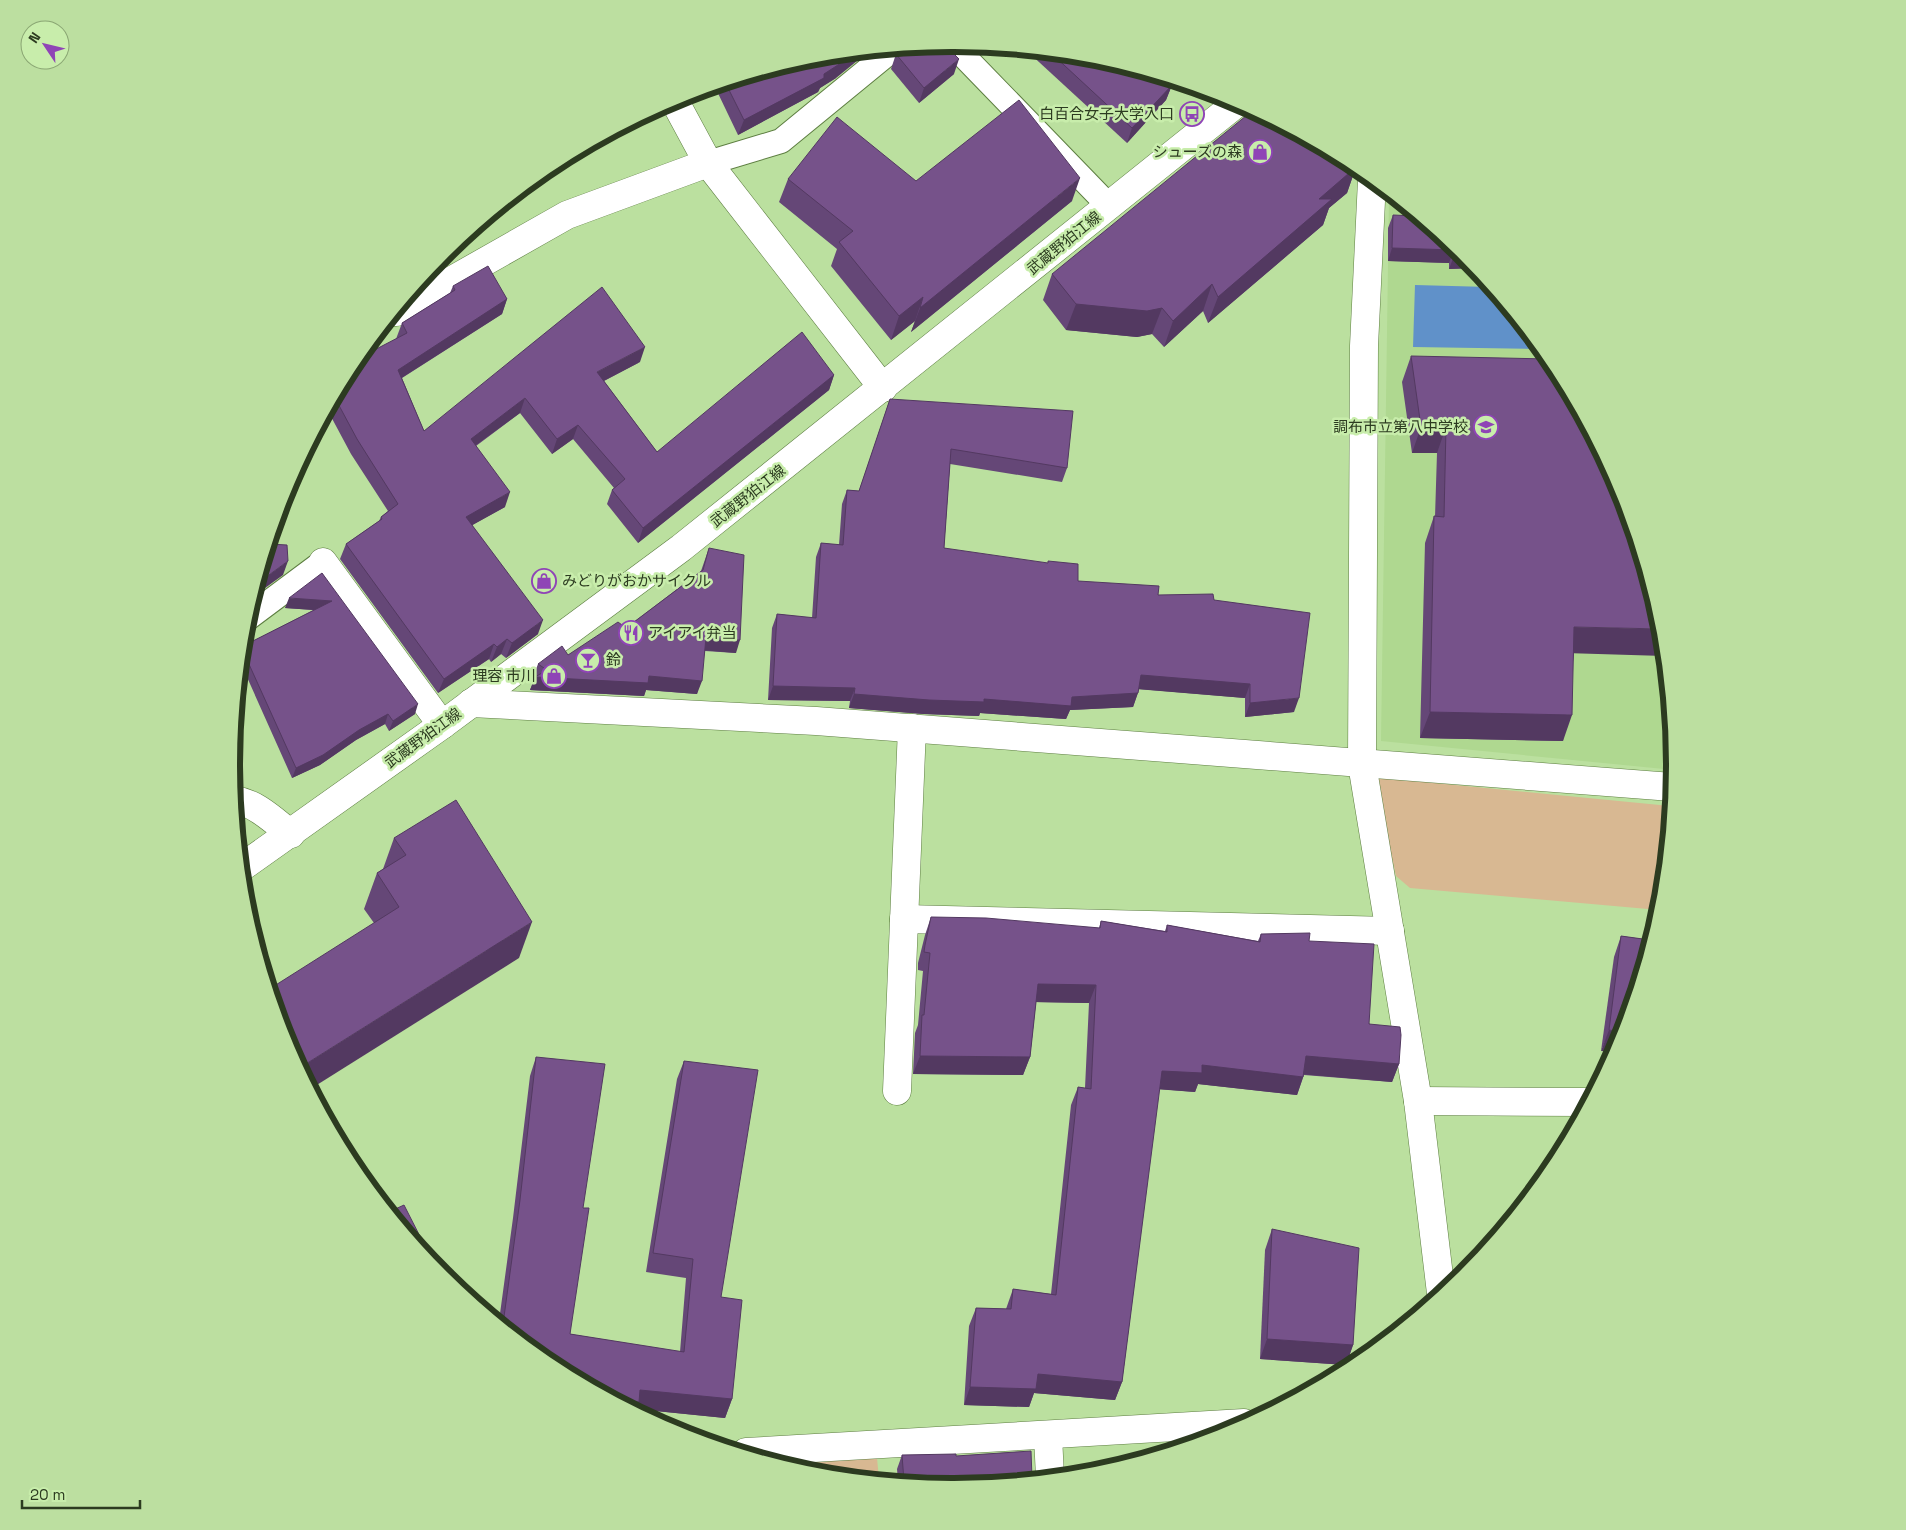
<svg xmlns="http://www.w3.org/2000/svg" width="1906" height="1530" font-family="'Space Grotesk','Noto Sans JP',sans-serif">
<rect width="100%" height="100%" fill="#bbe09f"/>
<!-- built -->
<polygon fill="#afd890" points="1389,195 1463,255 1553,365 1619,489 1660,625 1674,770 1381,741"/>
<!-- green -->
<g fill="#d8b892">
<polygon points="1374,777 1670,806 1659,910 1410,888 1396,876"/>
<polygon points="877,1458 879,1479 812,1472 783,1463"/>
</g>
<!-- water -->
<polygon fill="#6091c9" points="1415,285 1489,287 1540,349 1413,347"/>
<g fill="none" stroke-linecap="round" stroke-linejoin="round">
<defs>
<g id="service">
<polyline points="952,44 1109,206"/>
<polyline points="708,163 781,141 892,50"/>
<polyline points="248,618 323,562"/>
</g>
<g id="minor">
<polyline points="674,100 708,163 883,388"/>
<polyline points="1372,180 1364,346 1362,764 1418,1101 1441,1293"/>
<polyline points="396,312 567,215 708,163"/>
<polyline points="323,562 442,725"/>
<polyline points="471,703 816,721 1672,787"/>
<path d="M235,800c21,3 39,21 56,34"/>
<polyline points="904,919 1390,931"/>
<polyline points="897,1091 912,728"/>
<polyline points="1418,1101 1587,1102"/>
<polyline points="1048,1436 1050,1477"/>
<polyline points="746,1452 1244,1423"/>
</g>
<polyline id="secondary" points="242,867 442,725 681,548 1237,103"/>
</defs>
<!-- service casing -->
<use href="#service" stroke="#5d7e41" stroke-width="26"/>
<!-- minor casing -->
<use href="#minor" stroke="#5d7e41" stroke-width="29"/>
<!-- secondary casing -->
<use href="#secondary" stroke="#5d7e41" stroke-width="29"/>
<!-- service -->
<use href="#service" stroke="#fff" stroke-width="24"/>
<!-- minor -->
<use href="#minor" stroke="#fff" stroke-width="28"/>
<!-- secondary -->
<use href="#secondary" stroke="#fff" stroke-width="28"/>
</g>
<!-- wall -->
<g fill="#654777">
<polygon points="1027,51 1094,58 1172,85 1166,100 1127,143"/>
<polygon points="896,54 954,74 919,103 891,69"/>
<polygon points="813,58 836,78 820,88 818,92 738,135 715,87"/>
<polygon points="1354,165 1356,167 1347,193 1329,208 1323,225 1208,323 1203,311 1164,347 1152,334 1137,337 1066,330 1043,300 1052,274"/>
<polygon points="788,179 916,181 1072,201 911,332 915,321 891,340 831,266 837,249 779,202"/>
<polygon points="1393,215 1463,255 1474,268 1449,269 1449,263 1388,261 1388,228"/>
<polygon points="453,286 507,299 502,314 402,378 424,431 640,362 604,381 657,452 834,375 829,390 638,543 607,504 612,490 614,488 573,439 552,454 520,413 476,446 505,507 472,525 538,634 506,658 501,654 491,662 489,659 438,693 340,559 346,544 379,521 381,517 388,511 351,454 328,411 353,364 396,339 402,323 450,293"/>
<polygon points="1411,356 1574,654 1563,741 1420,738 1425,543 1434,516 1435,517 1437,453 1412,453 1402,382"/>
<polygon points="890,399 1067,468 1062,482 950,464 944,548 1078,581 1158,595 1214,600 1294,712 1245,717 1245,698 1139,689 1133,707 1070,710 1066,719 980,713 979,716 924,714 849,708 850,701 768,700 772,628 777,614 812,618 816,557 821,543 839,545 842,504 847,490 859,491"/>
<polygon points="709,548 736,653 705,651 697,694 646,690 644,696 530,690 535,678 533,677 538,664 568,655 626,628 701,571"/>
<polygon points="322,573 415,714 389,731 385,724 356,740 320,765 292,778 242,666 243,646 314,610 285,608"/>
<polygon points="394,838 519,958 374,923 364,909 377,873 383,869"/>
<polygon points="931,917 1099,928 1101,921 1165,931 1167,925 1258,941 1261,934 1309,941 1399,1064 1392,1082 1304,1075 1297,1095 1198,1084 1195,1092 1159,1089 1122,1382 1115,1400 1034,1393 1029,1407 964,1405 969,1326 976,1308 1006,1309 1013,1289 1051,1294 1071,1105 1078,1087 1085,1088 1089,1003 1036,1002 1030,1057 1023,1075 913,1074 915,1033 918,1025 923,971 918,970 918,963 925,935"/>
<polygon points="1621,936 1650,940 1601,1051 1614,957"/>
<polygon points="536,1057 583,1208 570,1334 680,1352 686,1278 646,1272 677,1079 684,1061 721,1297 732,1399 725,1418 636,1409 552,1365 499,1321 513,1218 530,1076"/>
<polygon points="1272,1229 1353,1345 1346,1365 1260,1359 1265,1250"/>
<polygon points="902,1455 956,1456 953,1486 898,1481 897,1469"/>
</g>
<!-- shaded-wall -->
<g fill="#533961">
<polygon points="868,52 836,78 820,88 818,92 738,135 744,120 853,54"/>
<polygon points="959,59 954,74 919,103 924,88"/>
<polygon points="1172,85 1166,100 1127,143 1132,128"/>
<polygon points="1356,167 1347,193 1329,208 1323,225 1208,323 1218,297 1319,199"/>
<polygon points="1080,178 1072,201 911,332 920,308"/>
<polygon points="1392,248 1454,250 1449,263 1388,261"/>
<polygon points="1454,256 1464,256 1474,268 1449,269"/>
<polygon points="1212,284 1203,311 1164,347 1173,321"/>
<polygon points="923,297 915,321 891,340 899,316"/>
<polygon points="507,299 502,314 392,384 398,370"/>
<polygon points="1076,304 1162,308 1152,334 1137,337 1066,330"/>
<polygon points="645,347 640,362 592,387 597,372"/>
<polygon points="834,375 829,390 638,543 643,528"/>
<polygon points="525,398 520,413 465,453 471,439"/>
<polygon points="578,425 573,439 552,454 557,439"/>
<polygon points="1421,427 1446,427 1437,453 1412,453"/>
<polygon points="510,492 505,507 460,532 466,517"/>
<polygon points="288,561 283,575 254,596 258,583"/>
<polygon points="289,598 332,601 328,611 285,608"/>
<polygon points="543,620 538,634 506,658 512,643"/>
<polygon points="1574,627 1661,629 1664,656 1565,653"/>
<polygon points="706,637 740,640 736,653 701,650"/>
<polygon points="507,639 501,654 491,662 497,647"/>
<polygon points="494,644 489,659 438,693 444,679"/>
<polygon points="1141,675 1250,684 1245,698 1136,689"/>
<polygon points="649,676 702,681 697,694 646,690 644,696 530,690 535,677"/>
<polygon points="773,686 855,688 850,701 768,700"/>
<polygon points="1138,693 1133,707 1070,710 1066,719 980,713 979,716 924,714 849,708 854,694 984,699 1072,697"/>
<polygon points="1299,698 1294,712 1245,717 1250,703"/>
<polygon points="418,704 415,714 389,731 393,721"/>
<polygon points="1430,712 1572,715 1563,741 1420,738"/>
<polygon points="388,714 385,724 356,740 320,765 292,778 296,768 359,730"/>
<polygon points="240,747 235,760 232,761 233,748"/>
<polygon points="532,922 519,958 312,1088 301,1067"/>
<polygon points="1038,984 1096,985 1089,1003 1031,1002"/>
<polygon points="1609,1030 1622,1032 1619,1041 1613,1052 1601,1051"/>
<polygon points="920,1056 1030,1057 1023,1075 913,1074"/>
<polygon points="1306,1056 1399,1064 1392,1082 1300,1074"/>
<polygon points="1202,1065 1303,1077 1297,1095 1198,1084 1195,1092 1155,1089 1162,1071"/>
<polygon points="1267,1339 1353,1345 1346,1365 1260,1359"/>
<polygon points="1038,1374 1122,1382 1115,1400 1034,1393 1029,1407 964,1405 970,1387"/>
<polygon points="640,1390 732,1399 725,1418 636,1409 618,1400"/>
</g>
<!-- building -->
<g fill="#76528a" stroke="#533961">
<polygon points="945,45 959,59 924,88 896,54 903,49"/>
<polygon points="1051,53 1094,58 1165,79 1172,85 1132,128"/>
<polygon points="853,54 841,63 824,74 824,78 744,120 726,84 813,58"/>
<polygon points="1019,100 1080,178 920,308 923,297 899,316 839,242 853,231 788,179 837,117 916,181"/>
<polygon points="1252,111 1356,167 1319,199 1332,199 1218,297 1212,284 1173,321 1162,308 1147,311 1076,304 1052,274"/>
<polygon points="1393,215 1415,216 1464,256 1454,256 1454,250 1392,248"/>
<polygon points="488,266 507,299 398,370 424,431 602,287 645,347 597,372 657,452 802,332 834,375 643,528 612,490 625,479 578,425 557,439 525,398 471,439 510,492 466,517 543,620 512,643 507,639 497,647 494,644 444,679 346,544 382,519 381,517 398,504 357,439 335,398 353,364 359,358 407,333 402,323 455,290 453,286"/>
<polygon points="1411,356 1548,359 1553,365 1619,489 1660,625 1661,629 1574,627 1572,715 1430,712 1434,516 1444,517 1446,427 1421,427"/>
<polygon points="890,399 1073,411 1067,468 951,449 944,548 1048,563 1048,561 1078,564 1078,581 1159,586 1158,595 1213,594 1214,600 1310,613 1299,698 1250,703 1250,684 1141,675 1138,693 1072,697 1071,706 984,699 984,702 929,700 854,694 855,688 773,686 777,614 816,618 821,543 843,545 847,490 859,491"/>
<polygon points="270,544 287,545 288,561 258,583"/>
<polygon points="709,548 744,555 740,640 706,637 702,681 649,676 648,683 535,677 547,670 538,664 562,646 568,655 618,622 626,628 703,570"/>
<polygon points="322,573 418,704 393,721 388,714 359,730 323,755 296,768 243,651 243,646 332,601 289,598"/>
<polygon points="234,737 240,747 233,748"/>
<polygon points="456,800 532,922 301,1067 287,1041 271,988 399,907 377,873 406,855 394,838"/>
<polygon points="931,917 986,918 1100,928 1101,921 1167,932 1167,925 1260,942 1261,934 1310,933 1309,941 1374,944 1369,1024 1400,1027 1401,1035 1399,1064 1306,1056 1303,1077 1202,1065 1202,1073 1162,1071 1122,1382 1038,1374 1036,1389 970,1387 976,1308 1011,1309 1013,1289 1056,1295 1078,1087 1091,1089 1096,985 1038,984 1030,1057 920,1056 922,1015 924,1015 930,953 924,952 925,945"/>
<polygon points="1621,936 1650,940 1622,1032 1609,1030"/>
<polygon points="536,1057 605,1064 583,1208 589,1208 570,1334 684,1352 693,1259 653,1253 684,1061 758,1070 721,1297 742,1300 732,1399 640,1390 639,1402 618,1400 552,1365 503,1324 520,1200"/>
<polygon points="404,1205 434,1264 391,1211"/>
<polygon points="1272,1229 1359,1248 1353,1345 1267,1339"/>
<polygon points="1031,1451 1032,1478 953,1486 904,1481 902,1455 956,1454 956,1456"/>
</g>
<!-- icons -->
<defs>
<symbol id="bus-ring" viewBox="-11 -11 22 22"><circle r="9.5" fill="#c8edab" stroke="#8f44b6" stroke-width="1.5"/><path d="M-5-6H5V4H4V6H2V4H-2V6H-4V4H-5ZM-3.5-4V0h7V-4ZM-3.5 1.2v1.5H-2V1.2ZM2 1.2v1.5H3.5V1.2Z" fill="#8f44b6"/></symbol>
<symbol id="shop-ring" viewBox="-11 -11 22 22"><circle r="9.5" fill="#c8edab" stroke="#8f44b6" stroke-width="1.5"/><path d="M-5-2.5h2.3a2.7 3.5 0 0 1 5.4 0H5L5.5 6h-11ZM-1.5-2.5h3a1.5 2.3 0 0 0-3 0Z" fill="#8f44b6"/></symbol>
<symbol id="school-ring" viewBox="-11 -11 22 22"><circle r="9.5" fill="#c8edab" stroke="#8f44b6" stroke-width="1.5"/><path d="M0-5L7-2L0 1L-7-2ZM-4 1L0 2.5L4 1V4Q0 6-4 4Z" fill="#8f44b6"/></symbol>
<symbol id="restaurant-ring" viewBox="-11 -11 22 22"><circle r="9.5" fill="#c8edab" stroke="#8f44b6" stroke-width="1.5"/><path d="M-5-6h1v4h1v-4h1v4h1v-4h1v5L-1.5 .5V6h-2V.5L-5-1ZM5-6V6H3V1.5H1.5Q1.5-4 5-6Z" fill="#8f44b6"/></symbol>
<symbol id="bar-ring" viewBox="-11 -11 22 22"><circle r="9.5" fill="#c8edab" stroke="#8f44b6" stroke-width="1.5"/><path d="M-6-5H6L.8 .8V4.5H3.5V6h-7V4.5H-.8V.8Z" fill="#8f44b6"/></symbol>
</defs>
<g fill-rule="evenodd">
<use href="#bus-ring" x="1178" y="100" width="28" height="28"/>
<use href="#shop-ring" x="1246" y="138" width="28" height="28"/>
<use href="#school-ring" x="1472" y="413" width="28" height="28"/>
<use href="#shop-ring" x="530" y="567" width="28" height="28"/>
<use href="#restaurant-ring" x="617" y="619" width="28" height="28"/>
<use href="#bar-ring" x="574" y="646" width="28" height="28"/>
<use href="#shop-ring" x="540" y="662" width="28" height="28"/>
</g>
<g text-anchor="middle" stroke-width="5" stroke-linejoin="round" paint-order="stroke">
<!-- poi labels -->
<g font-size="15" fill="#2c3b20" stroke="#c8edab" text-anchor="end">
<text x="1174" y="119">白百合女子大学入口</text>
<text x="1242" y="157">シューズの森</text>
<text x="1468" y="432">調布市立第八中学校</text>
<text x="562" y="586" text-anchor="start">みどりがおかサイクル</text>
<text x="648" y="638" text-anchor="start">アイアイ弁当</text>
<text x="606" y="665" text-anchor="start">鈴</text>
<text x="536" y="681">理容 市川</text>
</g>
<!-- street labels -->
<g font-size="15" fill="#2c3b20" stroke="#c8edab">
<text transform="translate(1064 243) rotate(-39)" y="5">武蔵野狛江線</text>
<text transform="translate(748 496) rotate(-38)" y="5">武蔵野狛江線</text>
<text transform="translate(423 738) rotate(-36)" y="5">武蔵野狛江線</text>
</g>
</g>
<!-- crop -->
<path d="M0 0H1906V1530H0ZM952 52H954A712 712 0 0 1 1666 764V766A712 712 0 0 1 954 1478H952A712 712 0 0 1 240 766V764A712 712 0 0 1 952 52Z" fill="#bcdfa0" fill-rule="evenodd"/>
<path fill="none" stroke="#2c3b20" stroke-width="6" d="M952 52H954A712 712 0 0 1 1666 764V766A712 712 0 0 1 954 1478H952A712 712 0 0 1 240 766V764A712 712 0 0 1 952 52Z"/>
<!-- north arrow -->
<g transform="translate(45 45) rotate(305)"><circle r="24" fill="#c8edab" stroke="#8aa673"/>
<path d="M0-4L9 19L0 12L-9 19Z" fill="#8f44b6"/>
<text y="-8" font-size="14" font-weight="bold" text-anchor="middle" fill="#2c3b20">N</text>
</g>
<!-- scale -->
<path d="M22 1500v8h118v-8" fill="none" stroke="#2c3b20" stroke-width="2.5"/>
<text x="30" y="1500" font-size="15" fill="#2c3b20" stroke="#c8edab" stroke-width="4" paint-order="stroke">20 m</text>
</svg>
